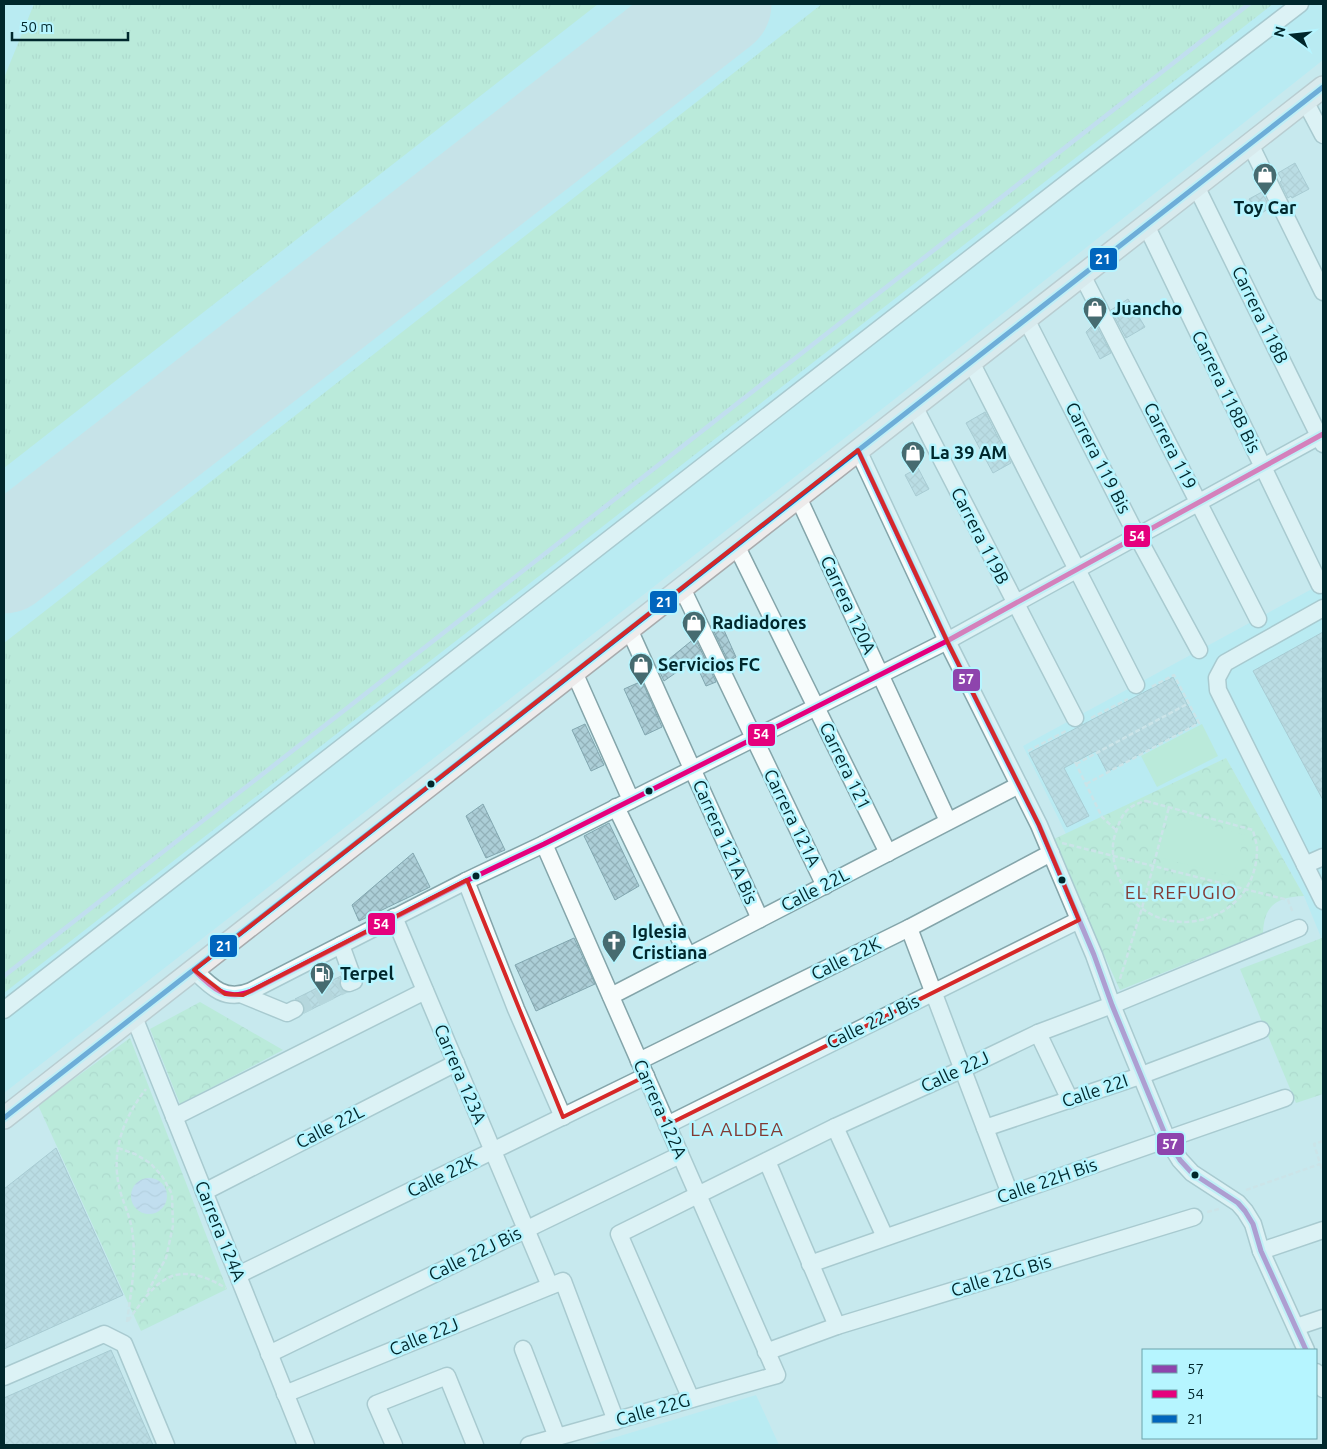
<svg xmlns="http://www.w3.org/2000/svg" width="1327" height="1449" font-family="Ubuntu,sans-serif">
<defs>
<pattern id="grass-tufts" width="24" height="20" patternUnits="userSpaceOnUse" patternTransform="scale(1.25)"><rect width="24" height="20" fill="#aaeac1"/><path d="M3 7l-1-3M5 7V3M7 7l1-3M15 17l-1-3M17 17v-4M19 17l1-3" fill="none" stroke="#90c9a6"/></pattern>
<pattern id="park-crowns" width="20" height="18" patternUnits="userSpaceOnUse" patternTransform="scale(1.25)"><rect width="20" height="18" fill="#aaeac1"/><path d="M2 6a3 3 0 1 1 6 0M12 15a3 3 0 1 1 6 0" fill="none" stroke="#90c9a6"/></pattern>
<pattern id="water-waves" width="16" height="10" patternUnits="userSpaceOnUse" patternTransform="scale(1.25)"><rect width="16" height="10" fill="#bad1f0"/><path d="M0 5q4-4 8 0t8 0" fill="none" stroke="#9eb3ce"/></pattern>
<pattern id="building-cross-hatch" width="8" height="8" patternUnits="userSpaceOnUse" patternTransform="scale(1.25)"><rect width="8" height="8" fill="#acced7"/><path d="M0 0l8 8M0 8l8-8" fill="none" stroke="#92b1b9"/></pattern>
</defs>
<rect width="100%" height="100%" fill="#c7e9ee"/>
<!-- built -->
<g fill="#a8edf7">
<polygon points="4,4 1323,4 1323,60 905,391 4,1093"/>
<polygon points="1323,583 1323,942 1304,896 1226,758 1066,834 1023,746"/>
<polygon points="756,1395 779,1445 590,1445"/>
</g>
<!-- grass -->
<g fill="url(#grass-tufts)">
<polygon points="34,4 598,4 4,468 4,78"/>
<polygon points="822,4 1273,4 4,993 4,643"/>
</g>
<!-- park -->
<g fill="url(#park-crowns)">
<path d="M1226,758l78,138c-26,1 -40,8 -41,37l-143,57 -68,-150z"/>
<polygon points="1322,938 1323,1094 1296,1103 1240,969"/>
<polygon points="200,1002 283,1050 180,1104 150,1029"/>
<polygon points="130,1038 227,1289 141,1331 38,1105"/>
</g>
<!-- pitch -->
<g fill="#aaeac1">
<polygon points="1202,724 1218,756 1157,787 1141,756"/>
<polygon points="1170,814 1245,835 1233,877 1158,857"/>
</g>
<!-- water -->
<circle fill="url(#water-waves)" cx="149" cy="1196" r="18"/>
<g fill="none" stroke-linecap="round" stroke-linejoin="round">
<!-- stream -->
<polyline stroke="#bad1f0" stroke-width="4.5" points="4,976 1249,4"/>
<!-- runway -->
<polyline stroke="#c6dcdf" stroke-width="105" points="4,561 719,4"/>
</g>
<!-- building -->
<g fill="url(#building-cross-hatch)" stroke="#82a7b0">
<polygon points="1295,163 1309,189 1292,198 1291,196 1288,198 1280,182 1282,180 1278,173"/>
<polygon points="1262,192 1270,208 1258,215 1249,199"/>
<polygon points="1128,299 1145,327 1126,338 1111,310"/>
<polygon points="1095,323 1111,353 1100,359 1086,332"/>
<polygon points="985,412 1011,463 993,473 966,423"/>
<polygon points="918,468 929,489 916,496 905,475"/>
<polygon points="719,619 736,657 728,661 711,625"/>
<polygon points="1323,632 1323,800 1253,671"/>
<polygon points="695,638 716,682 706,686 694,660 664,681 658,668"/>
<polygon points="1173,677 1197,723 1107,772 1096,751 1064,768 1089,816 1067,827 1029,753"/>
<polygon points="642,681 662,727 645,735 624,689"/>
<polygon points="585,724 604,765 591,771 572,730"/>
<polygon points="483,804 505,850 486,858 466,816"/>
<polygon points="609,823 639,886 615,900 584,836"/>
<polygon points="413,853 430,887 359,921 352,905"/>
<polygon points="574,938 595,984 536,1011 515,965"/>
<polygon points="341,976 339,981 340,986 346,992 304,1013 304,1004 300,1000 295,999"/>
<polygon points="56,1148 123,1295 4,1349 4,1189"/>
<polygon points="111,1350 153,1445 4,1445 4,1398"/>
</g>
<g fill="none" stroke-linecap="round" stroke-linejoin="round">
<!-- minor-tunnel -->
<polyline stroke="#9fc2c7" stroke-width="16" stroke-dasharray="16 8" stroke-linecap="butt" points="295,1009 349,983"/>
<defs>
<g id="minor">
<polyline points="1305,101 1323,135"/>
<polyline points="1250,144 1323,292"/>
<polyline points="1196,186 1323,444"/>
<polyline points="1146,225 1320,585"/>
<polyline points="1082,275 1258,619"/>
<polyline points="1026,319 1137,536 1199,650"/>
<polyline points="971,362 1136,685"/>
<polyline points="914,406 1075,718"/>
<polyline points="858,450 950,647 1039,825 1094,955 1112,1005 1167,1139 1180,1160 1192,1173 1238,1203 1245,1211 1253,1224 1261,1251 1306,1350"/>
<polyline points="798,497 948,821"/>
<polyline points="736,545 888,853"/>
<polyline points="682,588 825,886"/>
<polyline points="1323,608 1225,663 1217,678 1218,690 1323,901"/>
<polyline points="629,629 760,919"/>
<polyline points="574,672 631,800"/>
<polyline points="616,807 688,956"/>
<polyline points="1305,865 1323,857"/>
<polyline points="466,881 516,1009 563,1117"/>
<polyline points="394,917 550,1286"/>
<polyline points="909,928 1010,1194"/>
<polyline points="341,945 354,981 349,983"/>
<path d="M194,970c17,17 31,32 57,21l215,-110 78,-37 403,-203 376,-207"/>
<polyline points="243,995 287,1013 295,1009"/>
<polyline points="611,996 1019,785"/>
<polyline points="4,1010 1073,178 1300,4"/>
<polyline points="134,1017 306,1445"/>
<polyline points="1038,1033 1070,1100"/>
<polyline points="639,1061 909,928 1051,853"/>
<polyline points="174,1117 425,991"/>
<polyline points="667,1125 1079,920"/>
<polyline points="835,1127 885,1237"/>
<polyline points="985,1128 1134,1078 1261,1030"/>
<polyline points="767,1161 837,1326"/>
<polyline points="204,1192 456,1063"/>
<polyline points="1261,1251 1323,1230"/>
<polyline points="810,1264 1285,1098"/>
<polyline points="238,1275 646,1076"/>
<polyline points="1296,1327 1323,1318"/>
<polyline points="523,1349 557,1437"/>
<polyline points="766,1352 837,1326 1194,1217"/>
<polyline points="269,1354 680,1155"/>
<polyline points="1316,1372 1323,1389"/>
<polyline points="4,1377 104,1334 124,1344 166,1445"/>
<polyline points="285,1394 563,1281 616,1421"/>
<polyline points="691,1399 619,1234 835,1127 963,1069 1038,1033 1112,1005 1299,928"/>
<polyline points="394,1445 376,1404 447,1376 475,1445"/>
<polyline points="529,1445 777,1375 544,844"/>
</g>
<polyline id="major" points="4,1118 1323,87"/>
</defs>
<!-- minor casing -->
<use href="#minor" stroke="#84a5aa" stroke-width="19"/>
<!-- major casing -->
<use href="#major" stroke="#a8abad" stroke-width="24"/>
<!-- path -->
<g stroke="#d1dde0" stroke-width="2.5" stroke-dasharray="5 2.5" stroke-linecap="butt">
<polyline points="1091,718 1128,699"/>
<polyline points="1028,751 1066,731"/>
<polyline points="1075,762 1102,817 1116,830"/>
<polyline points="1076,764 1189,703"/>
<polyline points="1086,784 1199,723 1174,675 1151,687"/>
<path d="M1146,801l107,29c1,6 4,13 4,19 0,82 -115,102 -140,23 -4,-11 -6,-26 -2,-37 6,-19 10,-29 31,-34z"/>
<polyline points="1062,843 1288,900 1293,913"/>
<polyline points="1120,979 1142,908 1169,807"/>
<polyline points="1323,1141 1314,1144 1323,1173"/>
<polyline points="118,1148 135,1154 150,1163 162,1176 172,1194 173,1226 166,1258 147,1293"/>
<polyline points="1246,1190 1320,1164"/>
<polyline points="1207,1212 1219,1209"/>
<path d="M128,1321c29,-42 47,-63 98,-33"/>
<path d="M127,1322c4,-32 10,-59 5,-92 -2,-15 -10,-29 -13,-44 -8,-36 5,-69 27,-97"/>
</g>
<!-- minor -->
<use href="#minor" stroke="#f7fcfc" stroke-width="16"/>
<!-- major -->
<use href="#major" stroke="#eeebeb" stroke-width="21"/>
<defs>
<polyline id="bus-1" points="858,450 950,647 1039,825 1094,955 1112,1005 1167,1139 1180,1160 1192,1173 1238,1203 1245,1211 1253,1224 1261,1251 1306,1350"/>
<path id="bus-2" d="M194,970c17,17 31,32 57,21l215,-110 78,-37 403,-203 376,-207"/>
<polyline id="bus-3" points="4,1118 1323,87"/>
</defs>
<!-- bus-1 casing -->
<use href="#bus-1" stroke="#b6f5ff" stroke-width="9"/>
<!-- bus-2 casing -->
<use href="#bus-2" stroke="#b6f5ff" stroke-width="9"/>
<!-- bus-3 casing -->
<use href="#bus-3" stroke="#b6f5ff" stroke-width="9"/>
<!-- bus-1 -->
<use href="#bus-1" stroke="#8e44ad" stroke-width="5"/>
<!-- bus-2 -->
<use href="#bus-2" stroke="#e5007d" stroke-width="5"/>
<!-- bus-3 -->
<use href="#bus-3" stroke="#0065bd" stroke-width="5"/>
</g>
<!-- marked area -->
<path d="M0 0H1327V1449H0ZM858,450l92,197 89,178 40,95 -412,205 -21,-49 -83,41 -96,-237 -224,115 -18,-1 -31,-24z" fill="#c7e9ee" fill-opacity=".55" fill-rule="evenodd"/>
<path fill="none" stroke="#d62828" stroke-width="4" stroke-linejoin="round" d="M858,450l92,197 89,178 40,95 -412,205 -21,-49 -83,41 -96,-237 -224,115 -18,-1 -31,-24z"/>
<!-- icons -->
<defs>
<symbol id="shop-pin" viewBox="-11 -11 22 30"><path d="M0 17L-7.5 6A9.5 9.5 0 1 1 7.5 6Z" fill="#466b70" stroke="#b6f5ff"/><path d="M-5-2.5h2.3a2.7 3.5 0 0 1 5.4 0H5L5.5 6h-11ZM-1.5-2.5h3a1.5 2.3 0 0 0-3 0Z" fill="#fff"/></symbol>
<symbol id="church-pin" viewBox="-11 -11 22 30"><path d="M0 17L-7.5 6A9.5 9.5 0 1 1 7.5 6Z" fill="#466b70" stroke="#b6f5ff"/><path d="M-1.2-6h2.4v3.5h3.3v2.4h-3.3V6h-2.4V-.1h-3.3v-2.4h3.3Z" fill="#fff"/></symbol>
<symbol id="fuel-pin" viewBox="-11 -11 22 30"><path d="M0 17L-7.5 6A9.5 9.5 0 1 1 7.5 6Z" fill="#466b70" stroke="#b6f5ff"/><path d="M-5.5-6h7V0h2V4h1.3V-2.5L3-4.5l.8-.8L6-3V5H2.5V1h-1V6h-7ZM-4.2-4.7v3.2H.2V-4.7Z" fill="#fff"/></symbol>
</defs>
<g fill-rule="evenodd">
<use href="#shop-pin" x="1251" y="161" width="28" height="38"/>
<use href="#shop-pin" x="1081" y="295" width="28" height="38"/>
<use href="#shop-pin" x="899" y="439" width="28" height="38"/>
<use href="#shop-pin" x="680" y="609" width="28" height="38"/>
<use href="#shop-pin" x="627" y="651" width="28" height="38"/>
<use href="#church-pin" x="600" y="928" width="28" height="38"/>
<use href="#fuel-pin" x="308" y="960" width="28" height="38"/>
</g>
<!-- markers -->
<g fill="#00272c" stroke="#b6f5ff" stroke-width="2">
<circle cx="431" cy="784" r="4.5"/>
<circle cx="649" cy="791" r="4.5"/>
<circle cx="476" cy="876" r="4.5"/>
<circle cx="1062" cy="880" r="4.5"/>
<circle cx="1195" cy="1175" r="4.5"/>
</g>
<g text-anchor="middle" stroke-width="5" stroke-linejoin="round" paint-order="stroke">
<!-- poi labels -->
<g font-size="18" font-weight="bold" fill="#00272c" stroke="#b6f5ff" text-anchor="start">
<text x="1265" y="214" text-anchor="middle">Toy Car</text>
<text x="1112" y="315">Juancho</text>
<text x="930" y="459">La 39 AM</text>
<text x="712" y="629">Radiadores</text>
<text x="658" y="671">Servicios FC</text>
<text x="632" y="938">Iglesia<tspan x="632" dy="21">Cristiana</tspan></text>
<text x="340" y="980">Terpel</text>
</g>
<!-- street labels -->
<g font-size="18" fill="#00272c" stroke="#b6f5ff">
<text transform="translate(1260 315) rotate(64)" y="6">Carrera 118B</text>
<text transform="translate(1226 392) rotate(64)" y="6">Carrera 118B Bis</text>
<text transform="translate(1170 446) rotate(63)" y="6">Carrera 119</text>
<text transform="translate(1098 458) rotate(63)" y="6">Carrera 119 Bis</text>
<text transform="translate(980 536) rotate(63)" y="6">Carrera 119B</text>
<text transform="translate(848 605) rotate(65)" y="6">Carrera 120A</text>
<text transform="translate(845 766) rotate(64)" y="6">Carrera 121</text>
<text transform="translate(792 818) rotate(64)" y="6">Carrera 121A</text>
<text transform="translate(725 842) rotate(66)" y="6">Carrera 121A Bis</text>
<text transform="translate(815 890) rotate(-27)" y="6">Calle 22L</text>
<text transform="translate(846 959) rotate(-26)" y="6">Calle 22K</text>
<text transform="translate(873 1022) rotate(-26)" y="6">Calle 22J Bis</text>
<text transform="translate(955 1072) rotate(-25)" y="6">Calle 22J</text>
<text transform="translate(460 1074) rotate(67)" y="6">Carrera 123A</text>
<text transform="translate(1095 1091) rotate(-19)" y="6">Calle 22I</text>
<text transform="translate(660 1109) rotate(66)" y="6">Carrera 122A</text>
<text transform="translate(330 1127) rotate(-27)" y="6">Calle 22L</text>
<text transform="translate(442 1176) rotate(-26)" y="6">Calle 22K</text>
<text transform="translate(1047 1181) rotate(-19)" y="6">Calle 22H Bis</text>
<text transform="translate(220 1231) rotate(68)" y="6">Carrera 124A</text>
<text transform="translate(475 1254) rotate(-26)" y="6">Calle 22J Bis</text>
<text transform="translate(1001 1276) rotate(-17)" y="6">Calle 22G Bis</text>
<text transform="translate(424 1337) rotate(-22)" y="6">Calle 22J</text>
<text transform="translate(653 1410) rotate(-16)" y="6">Calle 22G</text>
</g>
<!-- neighbourhood labels -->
<g font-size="19" letter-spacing="1" fill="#833b34" stroke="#b6f5ff">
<text x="1181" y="899">EL REFUGIO</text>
<text x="737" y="1136">LA ALDEA</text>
</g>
</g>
<g stroke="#b6f5ff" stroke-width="2">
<rect x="1089" y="247" width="29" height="24" rx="5" fill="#0065bd"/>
<rect x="1123" y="524" width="28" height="24" rx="5" fill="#e5007d"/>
<rect x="649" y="590" width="29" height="24" rx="5" fill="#0065bd"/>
<rect x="952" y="668" width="29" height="24" rx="5" fill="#8e44ad"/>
<rect x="747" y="723" width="29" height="24" rx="5" fill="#e5007d"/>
<rect x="367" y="912" width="29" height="24" rx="5" fill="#e5007d"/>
<rect x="209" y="934" width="29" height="24" rx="5" fill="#0065bd"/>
<rect x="1156" y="1132" width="29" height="24" rx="5" fill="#8e44ad"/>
</g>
<g font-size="14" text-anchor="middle" font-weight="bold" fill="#fff">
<text x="1103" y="264">21</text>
<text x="1137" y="541">54</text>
<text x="664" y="607">21</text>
<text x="966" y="684">57</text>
<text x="761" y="739">54</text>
<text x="381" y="929">54</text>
<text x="224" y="951">21</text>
<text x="1170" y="1149">57</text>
</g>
<!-- border -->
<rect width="1327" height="1449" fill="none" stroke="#00272c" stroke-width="10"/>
<!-- legend -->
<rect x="1142" y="1349" width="175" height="90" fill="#b6f5ff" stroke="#6da3ab"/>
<rect x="1152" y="1365" width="25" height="8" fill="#8e44ad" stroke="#6da3ab"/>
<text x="1187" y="1374" font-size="15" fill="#00272c">57</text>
<rect x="1152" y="1390" width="25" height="8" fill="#e5007d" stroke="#6da3ab"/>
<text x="1187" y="1399" font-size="15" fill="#00272c">54</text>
<rect x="1152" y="1415" width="25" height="8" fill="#0065bd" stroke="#6da3ab"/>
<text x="1187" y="1424" font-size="15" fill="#00272c">21</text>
<!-- north arrow -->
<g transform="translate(1292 35) rotate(285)" stroke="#b6f5ff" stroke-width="4" paint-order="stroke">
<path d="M0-4L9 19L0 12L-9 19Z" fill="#00272c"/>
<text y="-8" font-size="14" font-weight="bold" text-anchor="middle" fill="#00272c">N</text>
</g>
<!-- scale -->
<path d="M12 32v8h116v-8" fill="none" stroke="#00272c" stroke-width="2.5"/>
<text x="20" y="32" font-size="15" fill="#00272c" stroke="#b6f5ff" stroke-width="4" paint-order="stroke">50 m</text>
</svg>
